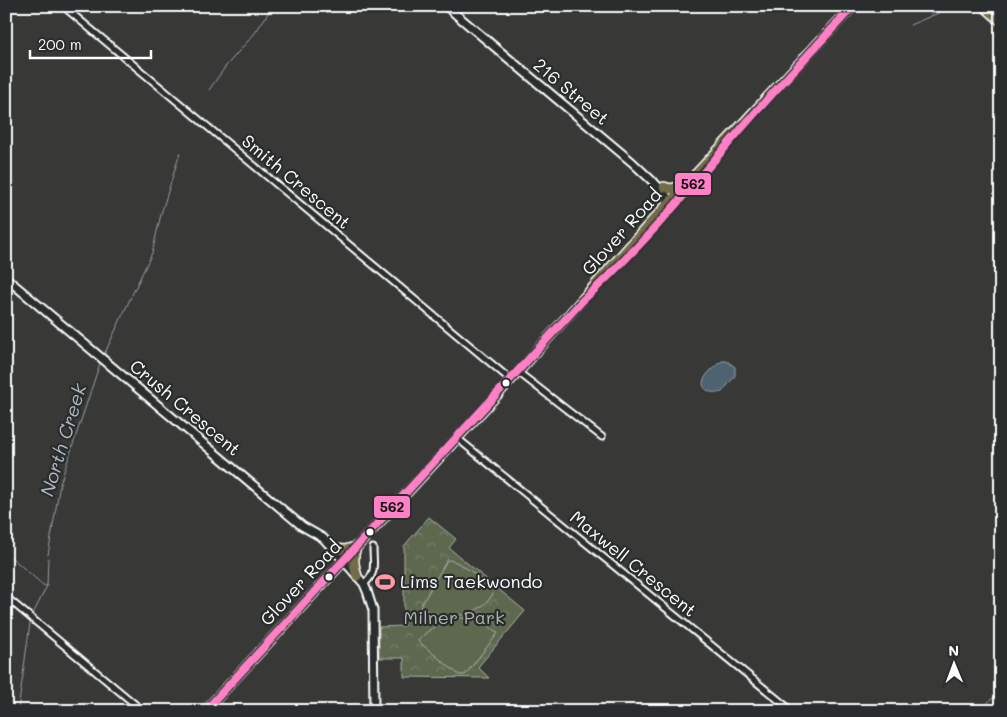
<svg xmlns="http://www.w3.org/2000/svg" width="1007" height="717" font-family="Mali,sans-serif">
<defs>
<pattern id="forest-crowns" width="20" height="18" patternUnits="userSpaceOnUse" patternTransform="scale(1.25)"><rect width="20" height="18" fill="#5d6850"/><path d="M2 6a3 3 0 1 1 6 0M12 15a3 3 0 1 1 6 0" fill="none" stroke="#757f6a"/></pattern>
</defs>
<rect width="100%" height="100%" fill="#383836"/>
<filter id="ink" filterUnits="userSpaceOnUse"><feTurbulence type="fractalNoise" baseFrequency=".02" numOctaves="2"/><feDisplacementMap in="SourceGraphic" scale="10" xChannelSelector="R" yChannelSelector="G"/><feConvolveMatrix kernelMatrix="1 2 1 2 8 2 1 2 1" color-interpolation-filters="sRGB"/></filter>
<g filter="url(#ink)">
<!-- forest -->
<polygon fill="url(#forest-crowns)" stroke="#aeb4a8" points="429,517 456,539 449,548 525,611 478,667 489,678 404,677 404,658 379,658 379,627 404,626 404,546"/>
<!-- pitch -->
<g fill="#5d6850" stroke="#aeb4a8">
<path d="M447,560c12,-1 37,22 48,30 -14,29 -50,32 -75,17z"/>
<path d="M461,618l20,3 17,12 -33,42h-6l-41,-34c12,-14 24,-20 43,-23z"/>
</g>
<!-- water -->
<path fill="#4f6272" stroke="#95a1aa" d="M722,361h5l8,6v9l-13,16c-8,3 -23,-2 -18,-13 4,-7 12,-14 18,-18z"/>
<g fill="none" stroke-linecap="round" stroke-linejoin="round">
<!-- stream -->
<g stroke="#95a1aa" stroke-width="1">
<polyline points="922,6 932,15"/>
<polyline points="910,25 955,6"/>
<polyline points="209,90 226,66 255,33 273,6"/>
<polyline points="132,295 152,253 161,214 180,153"/>
<polyline points="104,355 131,297"/>
<polyline points="6,554 7,554"/>
<polyline points="48,555 60,484 100,363"/>
<polyline points="11,557 43,585 47,586"/>
<polyline points="33,614 47,586 48,558"/>
<polyline points="18,711 30,623"/>
<polyline points="982,711 990,700 1001,694"/>
</g>
<defs>
<g id="street">
<polyline points="63,6 511,380"/>
<polyline points="518,372 602,437"/>
<polyline points="457,438 792,711"/>
<path d="M364,584c13,-11 9,-20 9,-36"/>
<polyline points="6,597 143,711"/>
</g>
<g id="secondary">
<polyline points="446,6 632,162 665,193 667,197 666,206"/>
<polyline points="6,278 302,526 323,538 337,553 364,584 367,591 373,610 374,711"/>
</g>
<g id="highway">
<polyline points="984,6 1001,21"/>
<polyline points="664,187 671,189 684,185"/>
<path d="M356,547c-4,10 -2,19 1,29"/>
<polyline points="334,549 345,550 355,547"/>
<polyline points="205,711 518,372 655,218 853,6"/>
</g>
</defs>
<!-- street casing -->
<use href="#street" stroke="#fff" stroke-width="9"/>
<!-- secondary casing -->
<use href="#secondary" stroke="#fff" stroke-width="11"/>
<!-- highway casing -->
<use href="#highway" stroke="#fff" stroke-width="12"/>
<!-- street -->
<use href="#street" stroke="#2a2d2e" stroke-width="5"/>
<!-- secondary -->
<use href="#secondary" stroke="#2a2d2e" stroke-width="7"/>
<!-- highway -->
<use href="#highway" stroke="#736c4b" stroke-width="9"/>
<defs>
<path id="bus-1" d="M205,711l378,-411c60,-54 112,-118 165,-179 34,-39 70,-76 105,-115"/>
</defs>
<!-- bus-1 casing -->
<use href="#bus-1" stroke="#2a2d2e" stroke-width="11"/>
<!-- bus-1 -->
<use href="#bus-1" stroke="#ff80c5" stroke-width="8"/>
</g>
</g>
<!-- icons -->
<defs>
<symbol id="stadium-bare" viewBox="-9 -9 18 18"><path d="M0-5a6.5 5 0 1 0 0 10a6.5 5 0 1 0 0-10ZM-3.5-1.8h7v3.6h-7Z" fill="#ff9aa2" stroke="#2a2d2e" stroke-width="2.5" paint-order="stroke"/></symbol>
</defs>
<g fill-rule="evenodd">
<use href="#stadium-bare" x="371" y="568" width="28" height="28"/>
</g>
<!-- markers -->
<g fill="#fff" stroke="#2a2d2e" stroke-width="2">
<circle cx="506" cy="383" r="4.5"/>
<circle cx="370" cy="532" r="4.5"/>
<circle cx="329" cy="577" r="4.5"/>
</g>
<g text-anchor="middle" stroke-width="4.5" stroke-linejoin="round" paint-order="stroke">
<!-- street labels -->
<g font-size="18" fill="#fff" stroke="#2a2d2e">
<text transform="translate(571 92) rotate(40)" y="6">216 Street</text>
<text transform="translate(296 182) rotate(40)" y="6">Smith Crescent</text>
<text transform="translate(622 232) rotate(-48)" y="6">Glover Road</text>
<text transform="translate(185 408) rotate(40)" y="6">Crush Crescent</text>
<text transform="translate(633 564) rotate(39)" y="6">Maxwell Crescent</text>
<text transform="translate(301 583) rotate(-47)" y="6">Glover Road</text>
</g>
<!-- poi labels -->
<g font-size="18" fill="#fff" stroke="#2a2d2e" text-anchor="start">
<text x="400" y="588">Lims Taekwondo</text>
</g>
<!-- park labels -->
<g font-size="18" fill="#aeb4a8" stroke="#2a2d2e">
<text x="454" y="624">Milner Park</text>
</g>
<!-- water labels -->
<g font-size="19" font-style="italic" fill="#b0b8c0" stroke="#2a2d2e">
<text transform="translate(63 440) rotate(-73)" y="7">North Creek</text>
</g>
</g>
<g stroke="#2a2d2e" stroke-width="2">
<rect x="674" y="172" width="38" height="24" rx="5" fill="#ff80c5"/>
<rect x="373" y="495" width="38" height="24" rx="5" fill="#ff80c5"/>
</g>
<g font-size="14" text-anchor="middle" font-weight="bold" fill="#111">
<text x="693" y="189">562</text>
<text x="392" y="512">562</text>
</g>
<!-- margin -->
<rect width="1007" height="717" fill="none" stroke="#2a2d2e" stroke-width="25"/>
<rect x="12" y="12" width="982" height="692" fill="none" stroke="#fff" stroke-width="2" filter="url(#ink)"/>
<!-- north arrow -->
<g transform="translate(954 664) rotate(359)" stroke="#2a2d2e" stroke-width="4" paint-order="stroke">
<path d="M0-4L9 19L0 12L-9 19Z" fill="#ffffff"/>
<text y="-8" font-size="14" font-weight="bold" text-anchor="middle" fill="#ffffff">N</text>
</g>
<!-- scale -->
<path d="M30 50v8h121v-8" fill="none" stroke="#ffffff" stroke-width="2.5"/>
<text x="38" y="50" font-size="15" fill="#ffffff" stroke="#2a2d2e" stroke-width="4" paint-order="stroke">200 m</text>
</svg>
